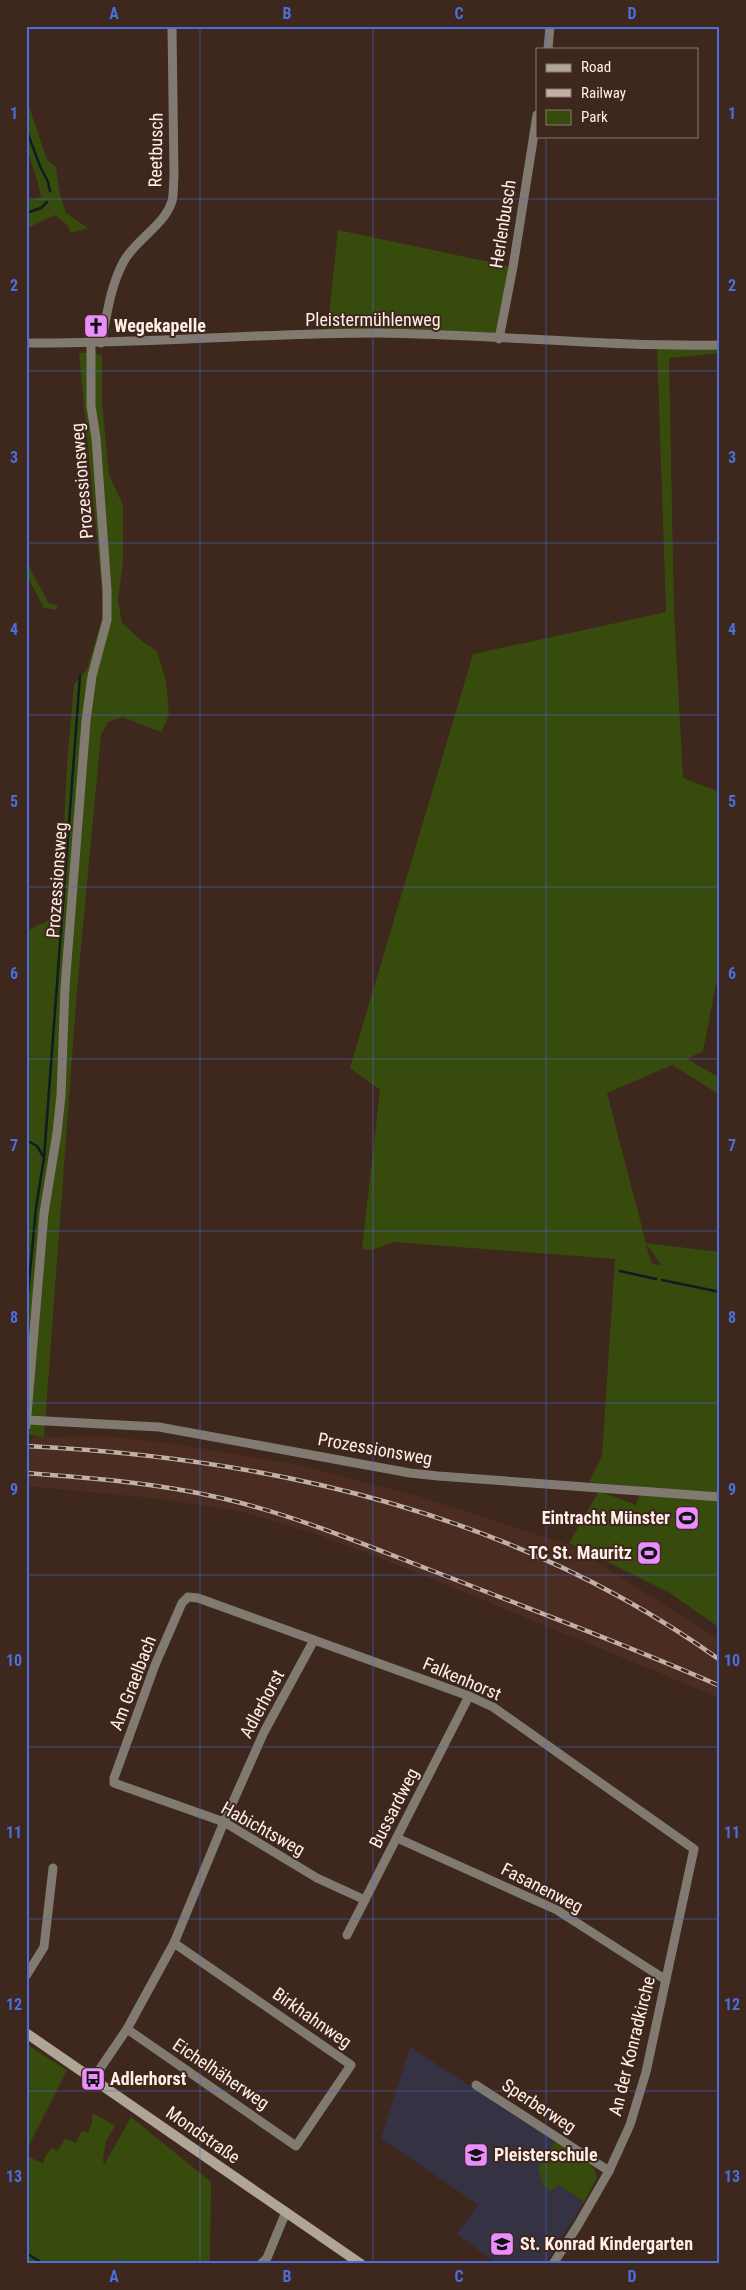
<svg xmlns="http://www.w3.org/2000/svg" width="746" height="2290" font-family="'Roboto Condensed',sans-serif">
<rect width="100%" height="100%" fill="#3e271d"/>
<!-- built -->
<polygon fill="#4a2c20" points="33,1435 44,1437 105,1436 177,1444 299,1465 418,1496 570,1545 720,1640 720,1698 398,1565 318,1535 239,1511 152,1498 26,1486 26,1452"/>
<!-- education -->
<polygon fill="#343243" points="410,2047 556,2141 558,2185 584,2202 545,2264 498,2264 457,2234 478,2205 381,2138"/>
<!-- green -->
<g fill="#374b0c" fill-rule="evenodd">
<polygon points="26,97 47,160 56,167 59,190 66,213 88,228 71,233 67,225 55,215 26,229 26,201 41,197 38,183 26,146"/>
<polygon points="338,230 513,267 499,339 327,334"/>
<path d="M720,343v10l-51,5 5,253 9,167 37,14v172l-17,87 -16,8 33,19v17l-48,-30 -65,28 39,150 74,9v242l-131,-12 13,-26 13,-197 -221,-17 -22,8 -10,-1 18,-159 -30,-22 123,-414 193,-42 -9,-267zM646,1245h1l14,20 -9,-1z"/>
<polygon points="91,352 102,355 102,402 109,475 123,505 123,562 118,600 122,623 143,642 157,651 166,681 169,715 161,732 123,717 108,722 101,735 77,990 44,1437 26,1434 26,1056 29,1036 26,1023 26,931 60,915 67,763 74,685 87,669 104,612 79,353"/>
<polygon points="26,554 31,570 49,604 58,605 56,610 44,608 26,574"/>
<polygon points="599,1491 636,1505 640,1495 720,1500 720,1628 670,1593 569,1543"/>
<polygon points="26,2044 67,2070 26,2151"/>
<polygon points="95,2114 115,2126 106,2141 103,2158 104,2165 131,2117 211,2182 210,2264 26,2264 26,2155 43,2164 46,2155 52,2148 58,2151 65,2138 76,2143 82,2130 88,2133 92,2123 92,2115"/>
<polygon points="556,2141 595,2169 597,2178 584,2202 559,2185 551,2191 543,2185 538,2168"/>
</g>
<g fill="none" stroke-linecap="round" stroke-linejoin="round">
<!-- stream -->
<g stroke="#0e1d22" stroke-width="2.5">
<polyline points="26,129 40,166 48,182 50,191"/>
<polyline points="26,213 41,208 47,202"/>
<polyline points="26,1140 37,1146 43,1156"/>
<polyline points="620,1271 656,1279"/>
<polyline points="662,1280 720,1292"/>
<polyline points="26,1314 36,1208 44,1158 80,676"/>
<polyline points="26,2253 44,2264"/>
</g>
<!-- street -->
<g stroke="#807a70" stroke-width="9">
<polyline points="548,49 550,26"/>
<polyline points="499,339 513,267 537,115"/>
<path d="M26,343c117,1 234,-10 351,-10 114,1 228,14 343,12"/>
<path d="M101,343c6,-27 9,-57 23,-82 12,-22 41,-36 48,-60 2,-7 1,-16 2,-24l-2,-151"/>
<polyline points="27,1420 159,1427 410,1473 438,1476 720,1497"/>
<polyline points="26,1426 44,1213 57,1133 61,1095 65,987 86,721 92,676 107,620 107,590 96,438 91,406 91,344"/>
<polyline points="397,1838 557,1910 666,1980"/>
<polyline points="365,1900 317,1878 224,1822 114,1783 114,1778 155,1665 182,1603 188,1597 198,1598 469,1696 493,1707 694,1849 646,2072 630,2125 609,2171 578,2225 553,2264"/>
<polyline points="347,1935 469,1696"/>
<polyline points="26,1976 44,1947 53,1868"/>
<polyline points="127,2029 296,2146 351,2065 174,1943"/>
<polyline points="93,2079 127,2029 174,1943 224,1822 264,1732 314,1640"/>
<polyline points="476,2085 609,2171"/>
<polyline points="261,2264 267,2258 286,2212"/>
</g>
<!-- secondary -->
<polyline stroke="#b0a695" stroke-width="10" points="26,2033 361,2264"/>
<defs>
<g id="rail">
<path d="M26,1446c246,12 491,68 694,214"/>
<path d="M26,1473c66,5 131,10 195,25 78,18 151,50 225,78 91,36 184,70 274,110"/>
</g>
</defs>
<!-- rail casing -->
<use href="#rail" stroke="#c2afa7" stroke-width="4.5"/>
<!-- rail -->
<use href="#rail" stroke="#3e271d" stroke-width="2.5" stroke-dasharray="8" stroke-linecap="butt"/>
</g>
<!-- grid -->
<path fill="none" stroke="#4a6edb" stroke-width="1" stroke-opacity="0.55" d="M200,26v2238M373,26v2238M546,26v23M546,136v2128M26,199h694M26,371h694M26,543h694M26,715h694M26,887h694M26,1059h694M26,1231h694M26,1403h694M26,1575h694M26,1747h694M26,1919h694M26,2091h694"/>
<!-- icons -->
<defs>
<symbol id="church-square" viewBox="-11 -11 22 22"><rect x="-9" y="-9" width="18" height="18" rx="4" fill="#ea8dfd" stroke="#3e271d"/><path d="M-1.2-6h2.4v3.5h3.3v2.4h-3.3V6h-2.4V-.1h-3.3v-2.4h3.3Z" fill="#111"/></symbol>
<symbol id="stadium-square" viewBox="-11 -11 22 22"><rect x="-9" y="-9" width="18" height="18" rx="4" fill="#ea8dfd" stroke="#3e271d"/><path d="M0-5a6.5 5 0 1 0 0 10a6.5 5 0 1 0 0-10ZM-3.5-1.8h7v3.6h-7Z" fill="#111"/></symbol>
<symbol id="bus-square" viewBox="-11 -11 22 22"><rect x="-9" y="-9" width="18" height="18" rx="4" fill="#ea8dfd" stroke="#3e271d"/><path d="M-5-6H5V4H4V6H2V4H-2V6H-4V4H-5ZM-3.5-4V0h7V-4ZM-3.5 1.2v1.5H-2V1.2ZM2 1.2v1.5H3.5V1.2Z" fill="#111"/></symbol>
<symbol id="school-square" viewBox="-11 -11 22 22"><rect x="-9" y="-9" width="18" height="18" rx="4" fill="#ea8dfd" stroke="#3e271d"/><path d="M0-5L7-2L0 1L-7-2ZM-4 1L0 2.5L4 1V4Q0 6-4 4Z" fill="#111"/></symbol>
</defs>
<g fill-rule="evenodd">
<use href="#church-square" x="82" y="312" width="28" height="28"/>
<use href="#stadium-square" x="673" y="1504" width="28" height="28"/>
<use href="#stadium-square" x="635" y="1539" width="28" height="28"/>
<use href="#bus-square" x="79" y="2065" width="28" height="28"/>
<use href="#school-square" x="462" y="2141" width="28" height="28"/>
<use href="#school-square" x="488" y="2230" width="28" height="28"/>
</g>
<g text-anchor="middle" stroke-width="4" stroke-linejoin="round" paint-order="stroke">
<!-- street labels -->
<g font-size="18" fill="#ffefe8" stroke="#3e271d">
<text transform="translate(156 150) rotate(-89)" y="6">Reetbusch</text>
<text transform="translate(503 224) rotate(-81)" y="6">Herlenbusch</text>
<text x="373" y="326">Pleistermühlenweg</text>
<text transform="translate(82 481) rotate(-95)" y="6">Prozessionsweg</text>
<text transform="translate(57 880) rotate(-86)" y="6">Prozessionsweg</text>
<text transform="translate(375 1449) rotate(10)" y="6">Prozessionsweg</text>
<text transform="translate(462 1679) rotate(23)" y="6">Falkenhorst</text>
<text transform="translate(133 1683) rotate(-69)" y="6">Am Graelbach</text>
<text transform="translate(262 1704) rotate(-62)" y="6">Adlerhorst</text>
<text transform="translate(394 1808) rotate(-63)" y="6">Bussardweg</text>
<text transform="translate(263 1829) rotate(29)" y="6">Habichtsweg</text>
<text transform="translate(542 1888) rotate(27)" y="6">Fasanenweg</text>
<text transform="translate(312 2018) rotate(35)" y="6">Birkhahnweg</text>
<text transform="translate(632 2046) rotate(-76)" y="6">An der Konradkirche</text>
<text transform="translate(221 2074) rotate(34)" y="6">Eichelhäherweg</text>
<text transform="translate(539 2106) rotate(33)" y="6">Sperberweg</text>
<text transform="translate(203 2135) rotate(35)" y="6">Mondstraße</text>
</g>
<!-- poi labels -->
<g font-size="18" font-weight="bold" fill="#ffefe8" stroke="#3e271d" text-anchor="start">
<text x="114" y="332">Wegekapelle</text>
<text x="670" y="1524" text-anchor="end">Eintracht Münster</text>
<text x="632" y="1559" text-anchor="end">TC St. Mauritz</text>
<text x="110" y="2085">Adlerhorst</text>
<text x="494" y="2161">Pleisterschule</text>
<text x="520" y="2250">St. Konrad Kindergarten</text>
</g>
</g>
<!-- border -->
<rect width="746" height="2290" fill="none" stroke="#3e271d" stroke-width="55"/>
<!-- legend -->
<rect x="536" y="48" width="162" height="90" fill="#3e271d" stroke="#8b776e"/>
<rect x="546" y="64" width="25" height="8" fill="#b0a695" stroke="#8b776e"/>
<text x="581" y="72" font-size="15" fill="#ffefe8">Road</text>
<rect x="546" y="89" width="25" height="8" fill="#c2afa7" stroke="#8b776e"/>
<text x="581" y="98" font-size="15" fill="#ffefe8">Railway</text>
<rect x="546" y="110" width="25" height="15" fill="#374b0c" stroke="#8b776e"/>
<text x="581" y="122" font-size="15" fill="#ffefe8">Park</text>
<rect x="28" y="28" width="690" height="2234" fill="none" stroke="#4a6edb" stroke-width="2"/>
<g font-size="16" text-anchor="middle" font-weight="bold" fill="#4a6edb">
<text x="114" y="19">A</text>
<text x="287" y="19">B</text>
<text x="459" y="19">C</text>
<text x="632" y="19">D</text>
<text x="14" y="119">1</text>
<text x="732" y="119">1</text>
<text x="14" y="291">2</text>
<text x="732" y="291">2</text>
<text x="14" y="463">3</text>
<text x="732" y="463">3</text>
<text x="14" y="635">4</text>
<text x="732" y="635">4</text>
<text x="14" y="807">5</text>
<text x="732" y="807">5</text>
<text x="14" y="979">6</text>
<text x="732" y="979">6</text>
<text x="14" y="1151">7</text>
<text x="732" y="1151">7</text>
<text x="14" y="1323">8</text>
<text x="732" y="1323">8</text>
<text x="14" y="1495">9</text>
<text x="732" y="1495">9</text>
<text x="14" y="1666">10</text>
<text x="732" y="1666">10</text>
<text x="14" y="1838">11</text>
<text x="732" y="1838">11</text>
<text x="14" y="2010">12</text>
<text x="732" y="2010">12</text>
<text x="14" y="2182">13</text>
<text x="732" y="2182">13</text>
<text x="114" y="2282">A</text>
<text x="287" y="2282">B</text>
<text x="459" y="2282">C</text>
<text x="632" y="2282">D</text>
</g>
</svg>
